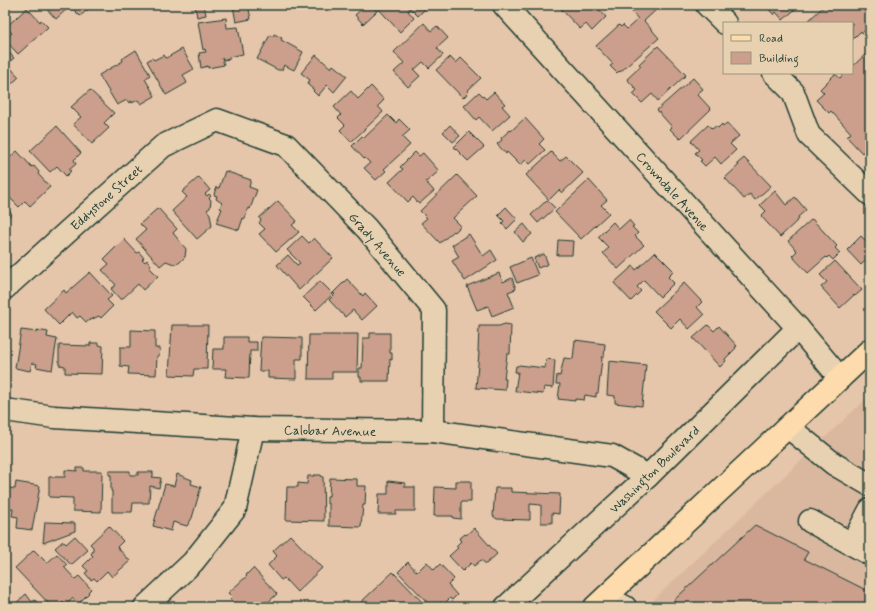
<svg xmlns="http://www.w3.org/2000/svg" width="875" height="612" font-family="Mynerve,sans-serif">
<rect width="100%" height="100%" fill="#e6c6aa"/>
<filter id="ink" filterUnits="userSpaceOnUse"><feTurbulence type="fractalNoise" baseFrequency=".025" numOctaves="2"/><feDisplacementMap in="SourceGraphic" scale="8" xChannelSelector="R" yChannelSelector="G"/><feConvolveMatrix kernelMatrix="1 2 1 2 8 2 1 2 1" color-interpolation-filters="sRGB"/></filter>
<g filter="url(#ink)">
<!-- built -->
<polygon fill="#dab89f" points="870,395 870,607 646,607"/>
<!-- building -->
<g fill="#cb9f8c" stroke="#1f3d34">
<polygon points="43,5 90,5 91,7 80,16 73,9 72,10 69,7 56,19"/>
<polygon points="204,5 206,15 197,17 195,6"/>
<polygon points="240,5 248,5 251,19 236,22 233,6"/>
<polygon points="366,5 371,5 377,11 363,24 355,15"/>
<polygon points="375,5 429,5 418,16 410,8 408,11 414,18 400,32"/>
<polygon points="565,5 595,5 606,17 592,31 586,24 580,29 561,9"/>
<polygon points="630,5 653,5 657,9 644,21 659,38 620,72 619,71 617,73 610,66 613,64 596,46 619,25 621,27 623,25 627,29 638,19 628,7"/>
<polygon points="765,5 800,5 783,20 776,12 774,15"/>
<polygon points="825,5 870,5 870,26 862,33 861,31 852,40 852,23 806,23"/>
<polygon points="27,8 40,22 41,20 48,27 18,54 5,40 12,33 6,27"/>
<polygon points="226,18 227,28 238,27 243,54 229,57 229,59 224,60 222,58 224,65 208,68 208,66 201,68 199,53 206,52 205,49 203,50 198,22"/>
<polygon points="424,23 431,31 437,26 448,38 437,48 443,55 429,68 423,62 414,70 420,76 408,87 394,72 404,63 394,52"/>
<polygon points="274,34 282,38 281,40 303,52 294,70 284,65 282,70 278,70 257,59 270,35 273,37"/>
<polygon points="658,46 686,75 658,101 652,94 642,103 633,94 637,90 627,79 641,66 639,64"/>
<polygon points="5,48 14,58 7,64 19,77 5,90"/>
<polygon points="182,49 194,69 183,75 187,83 166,95 147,61 152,58 154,60 164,55 166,58"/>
<polygon points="136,50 150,75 145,79 155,96 141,104 138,100 132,103 132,101 129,103 127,100 117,105 99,75 123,61 122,59"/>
<polygon points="870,50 870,153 866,149 862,153 847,137 851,133 831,111 829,113 816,100 824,93 820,89 835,74 840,78 845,73 852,73 852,67"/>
<polygon points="316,55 331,68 333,65 347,76 334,92 327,85 318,96 313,91 314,90 307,84 310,80 301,73"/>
<polygon points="450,57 456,63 461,58 481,78 467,91 469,92 463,98 436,70"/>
<polygon points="693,78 703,89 697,94 711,109 680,139 670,129 672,127 657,110"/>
<polygon points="371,86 384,100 378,106 383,112 351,142 340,130 345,125 338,118 341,115 334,107 351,91 358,99"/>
<polygon points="90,90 114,113 104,123 109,128 92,144 73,124 81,117 71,107"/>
<polygon points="479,92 486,99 494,92 505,104 502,106 510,115 492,131 479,117 476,120 464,106"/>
<polygon points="388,115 396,123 399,119 410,130 402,137 410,145 384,169 386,171 376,180 364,168 370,163 365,158 364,159 352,146 362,136 364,138"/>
<polygon points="525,118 544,139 539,144 545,150 530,164 526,160 520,165 507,152 506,154 497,144 502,140 501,138 510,130 511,131"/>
<polygon points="727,123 739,136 730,144 736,150 721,164 715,157 705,166 700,161 702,160 695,153 699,150 691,141 708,125 712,129 716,126 718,128 722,124 723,126"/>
<polygon points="450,125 460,136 453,142 443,132"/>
<polygon points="57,126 81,153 74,160 76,164 69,170 71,171 66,176 57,166 50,172 30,151"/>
<polygon points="469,132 484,147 468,161 454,147"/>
<polygon points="17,151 32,167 34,166 39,172 38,174 50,187 30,206 25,201 19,207 5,193 5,162"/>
<polygon points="415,152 419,156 423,153 439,171 426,182 434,191 419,204 413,197 408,202 389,182 403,169 400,167"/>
<polygon points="551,152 560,161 566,156 583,173 562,193 559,190 549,200 526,175"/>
<polygon points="744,158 771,186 755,200 750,194 744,199 725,178 739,165 737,164"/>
<polygon points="225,171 251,180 249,187 257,190 250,209 248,208 245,219 243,218 239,230 216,223 222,209 220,208 222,203 216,199 217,196 214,195 216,187 219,188"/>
<polygon points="457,175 477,196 453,218 461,226 455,232 454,231 440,243 421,223 427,218 420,211"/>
<polygon points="199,177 210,190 205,194 207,196 209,194 211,196 209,198 211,200 210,208 207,210 210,214 212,226 197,239 172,211 187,197 182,192"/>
<polygon points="589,180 607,200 601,205 609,213 581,239 555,212"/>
<polygon points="775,191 786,205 795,197 806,210 798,217 799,219 780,237 761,216 766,211 760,205"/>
<polygon points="547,200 555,208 538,223 531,215"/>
<polygon points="278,201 297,221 292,225 299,232 276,252 259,234 265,229 259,223 261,220 259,218"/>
<polygon points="5,207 12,214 5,220"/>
<polygon points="506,207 517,219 507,229 502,223 504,221 498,215"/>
<polygon points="158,208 177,229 173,233 186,249 185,257 179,263 174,264 166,261 160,266 136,239 146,230 140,224"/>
<polygon points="812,219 837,246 835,248 840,253 833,260 829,256 827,258 826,257 808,273 792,256 797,251 788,241"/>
<polygon points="629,220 634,226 632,227 638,233 635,236 644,245 618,269 603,253 609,248 598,237 613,222 619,229"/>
<polygon points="524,224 532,234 523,242 515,232"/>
<polygon points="469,234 483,256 491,250 497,260 465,281 452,261 459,257 452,245"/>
<polygon points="302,236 309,243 314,238 333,258 299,290 277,265 288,255 297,265 300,263 287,250"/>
<polygon points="861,236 870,245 870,256 861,265 847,250"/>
<polygon points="124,239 137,253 139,252 144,258 142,259 145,262 147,260 151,265 149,267 158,276 143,290 138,284 121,300 111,289 116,285 102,270 109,264 104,259"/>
<polygon points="558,240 573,241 572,255 557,255"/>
<polygon points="655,252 674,271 668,277 674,283 660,297 644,280 637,287 641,291 631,301 614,283 633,266 636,270"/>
<polygon points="544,254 548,264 538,268 534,258"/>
<polygon points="531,258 538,275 517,283 510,267"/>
<polygon points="835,261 862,290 855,296 854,295 840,308 821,287 827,282 820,275"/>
<polygon points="90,272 112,296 107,300 113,306 101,318 99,316 86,322 80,316 77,318 72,312 59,325 44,309 64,290 66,293"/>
<polygon points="499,273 503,282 512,278 516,289 508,292 514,307 492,316 488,306 477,310 467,286"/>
<polygon points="347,279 363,296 365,293 377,306 362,320 353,310 345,317 329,300 335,294 333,293"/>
<polygon points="320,281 333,294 316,310 303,297"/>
<polygon points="684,283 702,302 697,307 704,315 689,329 680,319 671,328 654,311"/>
<polygon points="505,324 511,325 510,354 507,354 504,379 506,379 505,390 476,388 479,352 478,352 479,326 499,326"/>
<polygon points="172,325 208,325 207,369 194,369 193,376 169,375"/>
<polygon points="708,325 714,331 719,326 737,346 735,347 736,348 725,359 726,361 720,367 693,338"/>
<polygon points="21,330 37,332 37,330 48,332 47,337 57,339 52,370 36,367 37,364 32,363 30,371 15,368"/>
<polygon points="131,330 155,331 155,348 160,348 159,356 157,356 156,375 128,374 129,367 120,366 120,347 131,347"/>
<polygon points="370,333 390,333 390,353 392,353 392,360 390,359 389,381 361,381 361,377 359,377 359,368 362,368 363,338 370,338"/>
<polygon points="341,334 358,334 357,372 332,372 332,379 308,379 309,335 341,335"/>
<polygon points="224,337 247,337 247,342 257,342 257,351 250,351 249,378 225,377 226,369 212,369 213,349 224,349"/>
<polygon points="261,337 302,338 302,359 296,359 296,379 268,378 268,371 259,371"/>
<polygon points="575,340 605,344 604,357 601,357 602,359 598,393 596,393 596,397 585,395 584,400 575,399 575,401 558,399 560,384 556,384 557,375 560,376 564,358 573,359"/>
<polygon points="90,343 99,343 99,345 103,346 102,374 65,373 65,366 59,365 59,345 90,346"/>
<polygon points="546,359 555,360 553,388 544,387 543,394 515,391 518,372 515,372 516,366 518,366 519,365 545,368"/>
<polygon points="609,361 646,365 642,406 615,403 615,396 607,395"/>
<polygon points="77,468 84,468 84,471 102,471 101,512 73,511 73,498 49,497 49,477 65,477 65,470 77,471"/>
<polygon points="109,471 130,471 130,475 138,475 138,472 153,472 153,476 152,477 161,478 159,488 150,486 149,503 133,503 132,512 112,512 112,491 111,491 111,475 109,475"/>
<polygon points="177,474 192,480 191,484 201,487 192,518 187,526 173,522 171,531 153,526 165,484 174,486"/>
<polygon points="314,475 321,475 322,477 323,477 324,521 286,520 287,487 298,487 298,483 307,484 308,476 314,476"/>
<polygon points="330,478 357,479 357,486 366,486 365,505 363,505 361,527 329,526 329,504 327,504 327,496 329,496"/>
<polygon points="388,481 405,483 405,487 415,487 415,511 396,511 396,514 378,514 379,494 388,494"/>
<polygon points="456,481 471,481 471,502 461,502 461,519 453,518 453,516 434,516 435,487 456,488"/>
<polygon points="16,482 40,486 32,530 17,528 18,517 12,516 13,509 5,507 5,487 15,489"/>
<polygon points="495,488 511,488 511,492 560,494 559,514 552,513 552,523 541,523 541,505 530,504 530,520 497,519 493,516"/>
<polygon points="45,522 75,523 75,531 43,543"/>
<polygon points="755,525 808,552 804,559 870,592 870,607 684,607 673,601"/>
<polygon points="109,526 123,541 117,547 130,561 112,577 107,571 97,581 94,578 91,580 85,573 88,571 83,566 93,556 91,554 93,551 93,547 90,544"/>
<polygon points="474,528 497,554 486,564 481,560 474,566 471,563 463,571 449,556 458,548 456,546 461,541 459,539 465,534 466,535"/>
<polygon points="290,535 322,568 297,592 284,578 281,580 268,565 277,556 273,551"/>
<polygon points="75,536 88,550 71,565 55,548 63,541 66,544"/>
<polygon points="34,550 47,563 57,554 67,565 64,567 75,579 79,576 91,589 88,592 89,593 78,604 73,598 66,605 63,602 57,607 52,607 15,568"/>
<polygon points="408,562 417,572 427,562 434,570 440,564 454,579 448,585 457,595 452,600 450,598 444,604 441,602 435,607 432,607 398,572"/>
<polygon points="253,568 277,594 267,603 266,601 260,607 241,607 236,602 234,604 230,599 232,597 228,593 247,576 246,575"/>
<polygon points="393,572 427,607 363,607 360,603"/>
<polygon points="26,594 32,602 35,600 41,607 16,607 14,605"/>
</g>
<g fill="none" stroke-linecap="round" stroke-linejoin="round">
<defs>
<g id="minor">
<polyline points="504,5 798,328 840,378"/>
<polyline points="707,5 725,23"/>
<polyline points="774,73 793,92 809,135 870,194"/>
<polyline points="5,288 163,146 217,120 286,145 367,229 434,310 433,431"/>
<polyline points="5,410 54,417 253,429 433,431 612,456 648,476"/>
<polyline points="788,427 834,464 870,485"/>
<polyline points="810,521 870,554"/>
<polyline points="852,544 870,510"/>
<polyline points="606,597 625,607"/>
<polyline points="145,607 193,562 235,509 253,429"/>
<polyline points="506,607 648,476 798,328"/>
</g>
<polyline id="major" points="595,607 870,350"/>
</defs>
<!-- minor casing -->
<use href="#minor" stroke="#1f3d34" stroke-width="25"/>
<!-- major casing -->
<use href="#major" stroke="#1f3d34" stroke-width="25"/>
<!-- minor -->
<use href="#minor" stroke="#e8d1b1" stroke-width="22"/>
<!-- major -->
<use href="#major" stroke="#fedbac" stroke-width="22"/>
</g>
</g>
<g text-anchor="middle" stroke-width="3" stroke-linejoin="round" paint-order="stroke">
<!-- street labels -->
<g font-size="13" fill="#1f3d34" stroke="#e8d1b1">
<text transform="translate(673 191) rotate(48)" y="5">Crowndale Avenue</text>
<text transform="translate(106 197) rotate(-42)" y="5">Eddystone Street</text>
<text transform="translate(378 244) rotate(49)" y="5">Grady Avenue</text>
<text transform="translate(330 430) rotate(1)" y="5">Calobar Avenue</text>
<text transform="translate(654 469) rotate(-44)" y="5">Washington Boulevard</text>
</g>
</g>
<!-- margin -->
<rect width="875" height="612" fill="none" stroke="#e8d1b1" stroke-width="20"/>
<rect x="10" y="10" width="855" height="592" fill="none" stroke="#1f3d34" stroke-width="1.5" filter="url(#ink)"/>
<!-- legend -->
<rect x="723" y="22" width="130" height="52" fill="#e8d1b1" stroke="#98967f"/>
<rect x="731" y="35" width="20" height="6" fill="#fedbac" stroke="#98967f"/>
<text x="759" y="42" font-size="12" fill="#1f3d34">Road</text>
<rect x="731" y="52" width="20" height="12" fill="#cb9f8c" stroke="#98967f"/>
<text x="759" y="62" font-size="12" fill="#1f3d34">Building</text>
</svg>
